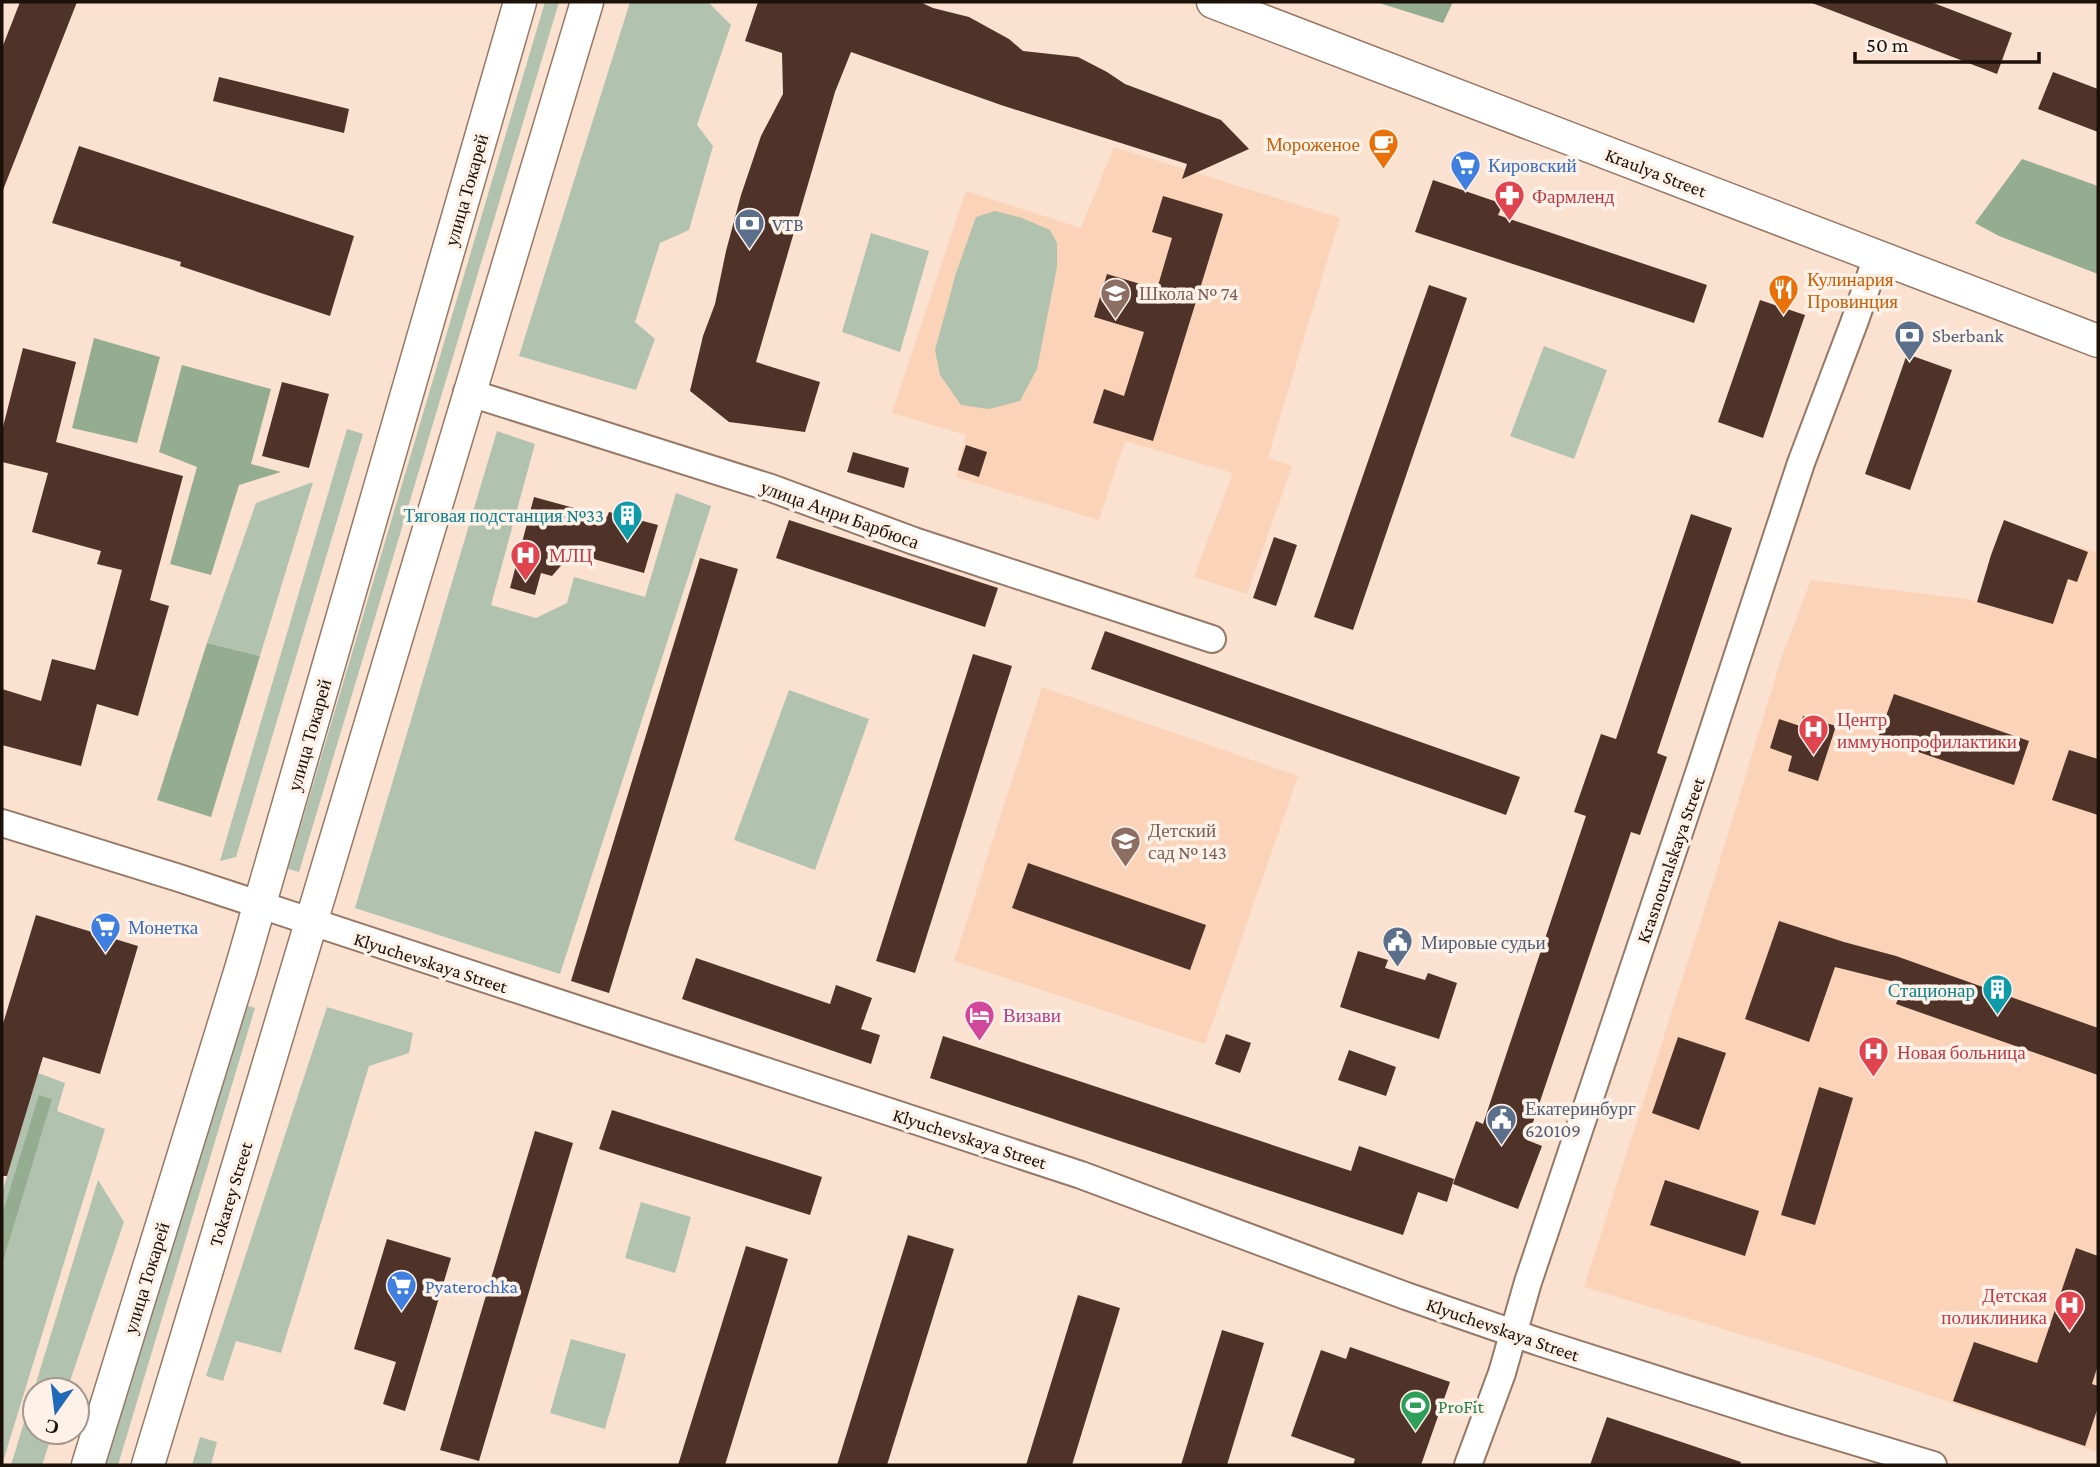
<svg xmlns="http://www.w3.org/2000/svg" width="2100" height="1467" font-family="'Crimson Pro',serif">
<rect width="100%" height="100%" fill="#fbe1d0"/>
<!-- built -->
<g fill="#fad3b9">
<polygon points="1114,147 1340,218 1268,458 1292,466 1247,594 1194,577 1233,473 1125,441 1099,520 956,477 966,435 892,413 966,191 1081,228"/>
<polygon points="2079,546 2098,553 2098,1452 1809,1355 1584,1287 1717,870 1781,659 1811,580 1967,599 2053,624"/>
<polygon points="1042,687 1298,776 1205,1044 954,961"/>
</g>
<!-- green -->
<g fill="#b1c3ae">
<polygon points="545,2 559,2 299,872 288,869"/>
<polygon points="630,2 708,2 731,25 697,125 713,146 689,230 660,243 635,322 655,339 636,390 519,356"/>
<polygon points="995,211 1022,218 1050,230 1057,243 1057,267 1037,369 1020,401 989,409 961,405 940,375 935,350 956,273 976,217"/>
<polygon points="871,233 929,251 900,352 842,332"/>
<polygon points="1544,346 1607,370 1574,459 1510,436"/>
<polygon points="347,429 363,434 236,857 220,861"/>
<polygon points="497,431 535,444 491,605 536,618 567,603 574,577 645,597 676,493 711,506 560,974 355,908"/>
<polygon points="313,482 260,656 207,643 256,503"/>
<polygon points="789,690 869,719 815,870 734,840"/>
<polygon points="242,1004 255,1008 118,1465 106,1465"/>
<polygon points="327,1007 413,1033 409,1053 369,1066 281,1353 236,1341 223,1381 206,1376"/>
<polygon points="38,1073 65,1083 57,1111 105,1129 2,1465 2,1193"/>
<polygon points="98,1180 124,1222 67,1390 35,1390 35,1432 53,1432 42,1465 11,1465"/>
<polygon points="641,1202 691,1217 675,1273 625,1258"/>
<polygon points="571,1339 626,1354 605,1429 550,1413"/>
<polygon points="200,1437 217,1442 211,1465 192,1465"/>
</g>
<!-- forest -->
<g fill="#94ac8f">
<polygon points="1376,2 1453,2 1443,23"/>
<polygon points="2022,159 2098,186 2098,274 1999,236 1975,223"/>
<polygon points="94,338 160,357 137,443 72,428"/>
<polygon points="182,365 271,389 251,464 281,472 239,485 211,575 170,564 197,467 159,452"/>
<polygon points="207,643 260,656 211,817 157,800"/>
<polygon points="39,1095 52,1099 2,1264 2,1215"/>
</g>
<!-- building -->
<g fill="#503328">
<polygon points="20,2 77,2 3,190 2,48"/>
<polygon points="758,2 920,2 933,8 969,17 1009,39 1023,51 1078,57 1107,72 1125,84 1221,120 1249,149 1182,179 1187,164 1001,105 851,52 835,92 756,362 820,382 805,432 729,422 690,391 703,336 715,304 726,251 741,195 761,136 783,94 782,53 745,41"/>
<polygon points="1812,2 1931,2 2012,33 1997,74 1812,3"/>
<polygon points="2053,72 2098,89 2098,132 2038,109"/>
<polygon points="219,77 349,109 344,133 213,101"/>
<polygon points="79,146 354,236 330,316 180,266 181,262 52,223"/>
<polygon points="1433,180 1503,204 1498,215 1707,285 1694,323 1415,232"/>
<polygon points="1163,196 1223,214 1153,441 1093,423 1104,389 1124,396 1144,332 1094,317 1107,274 1157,289 1172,238 1152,232"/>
<polygon points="1429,285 1467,298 1353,630 1314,617"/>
<polygon points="1760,300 1805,315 1763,438 1718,422"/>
<polygon points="23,348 76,362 56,442 183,476 150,600 169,606 138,716 97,704 81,766 2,745 2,689 41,701 52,659 95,670 122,570 97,564 101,551 32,532 48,473 2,462 2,431"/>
<polygon points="1907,354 1952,370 1910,490 1865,474"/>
<polygon points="282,382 329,394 309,468 262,456"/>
<polygon points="966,445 987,452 979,477 958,470"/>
<polygon points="853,452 909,468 904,488 847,472"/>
<polygon points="534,497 607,517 609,512 658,525 644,573 572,553 552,576 541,573 535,595 510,588"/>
<polygon points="1691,514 1732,528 1657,753 1667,757 1640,835 1631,832 1527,1140 1542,1146 1518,1209 1453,1184 1476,1121 1483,1124 1586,816 1574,812 1601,734 1616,739"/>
<polygon points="789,520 998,588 985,627 776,558"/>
<polygon points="2004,520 2088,552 2077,582 2068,579 2053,624 1977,602 1991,555"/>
<polygon points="1274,537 1297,545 1276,606 1253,598"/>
<polygon points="700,558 738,569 609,993 571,981"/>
<polygon points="1105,631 1520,777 1506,815 1091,669"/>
<polygon points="973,654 1012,666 915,973 876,961"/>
<polygon points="1894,694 2029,741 2014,785 1878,738"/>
<polygon points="1803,716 1836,726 1818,781 1788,771 1792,756 1770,748 1779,719 1800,726"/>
<polygon points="2069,750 2098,759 2098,815 2052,800"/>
<polygon points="1028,863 1206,925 1190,970 1012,908"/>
<polygon points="36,915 138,946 100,1074 43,1057 7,1176 2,1176 2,1027"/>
<polygon points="1779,921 1844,942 1896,956 2098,1028 2098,1075 1896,1004 1903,984 1835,967 1809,1042 1745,1019"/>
<polygon points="1358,951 1388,960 1385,968 1425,980 1428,973 1457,983 1439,1039 1340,1007"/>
<polygon points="696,958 830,1004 836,985 872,998 861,1029 880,1035 871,1064 682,999"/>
<polygon points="1226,1034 1251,1043 1240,1073 1215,1064"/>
<polygon points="943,1036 1351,1171 1359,1146 1454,1179 1447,1202 1418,1192 1403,1235 930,1078"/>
<polygon points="1678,1037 1726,1053 1699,1130 1652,1113"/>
<polygon points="1349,1050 1396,1067 1386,1096 1338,1080"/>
<polygon points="1819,1087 1853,1098 1815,1225 1781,1215"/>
<polygon points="612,1110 822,1177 810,1215 599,1149"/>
<polygon points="535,1131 573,1143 479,1461 440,1450"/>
<polygon points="1665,1180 1759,1211 1745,1256 1650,1225"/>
<polygon points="908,1235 954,1249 887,1465 837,1465"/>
<polygon points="387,1239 451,1258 405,1411 383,1404 396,1362 354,1349"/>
<polygon points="746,1246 788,1259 725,1465 678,1465"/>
<polygon points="2076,1248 2098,1256 2098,1365 2092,1384 2098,1386 2098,1407 2085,1446 1953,1401 1974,1342 2037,1363"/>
<polygon points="1078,1295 1120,1308 1072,1465 1026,1465"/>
<polygon points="1222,1330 1264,1343 1227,1465 1181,1465"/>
<polygon points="1350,1347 1450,1382 1421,1465 1353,1465 1355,1459 1291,1436 1321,1350 1346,1359"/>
<polygon points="1607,1417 1741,1462 1740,1465 1590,1465"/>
</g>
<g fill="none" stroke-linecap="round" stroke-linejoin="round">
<defs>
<g id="minor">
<polyline points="467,392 771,488 914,541 1212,639"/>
<polyline points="2,823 179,878 1081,1175 1406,1296 1539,1342 1790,1422 1933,1465"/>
<polyline points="1468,1465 1502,1373 1528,1282 1699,773 1801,463 1854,323 1877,257"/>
</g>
<g id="major">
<polyline points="1213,2 2098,341"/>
<polyline points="88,1465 241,969 520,2"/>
<path d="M148,1465c148,-487 289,-976 439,-1463"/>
</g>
</defs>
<!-- minor casing -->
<use href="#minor" stroke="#957865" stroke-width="30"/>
<!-- major casing -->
<use href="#major" stroke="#957865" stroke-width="35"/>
<!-- minor -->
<use href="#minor" stroke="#fff" stroke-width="26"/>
<!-- major -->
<use href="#major" stroke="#fff" stroke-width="32"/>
</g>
<!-- icons -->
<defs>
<symbol id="cafe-pin" viewBox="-11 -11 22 30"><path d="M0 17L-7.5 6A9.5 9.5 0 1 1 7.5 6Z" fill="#e8710a" stroke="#fef1e8"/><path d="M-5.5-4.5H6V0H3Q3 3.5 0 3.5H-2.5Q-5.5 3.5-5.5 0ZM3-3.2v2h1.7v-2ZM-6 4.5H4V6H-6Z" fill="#fff"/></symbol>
<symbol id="supermarket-pin" viewBox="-11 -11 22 30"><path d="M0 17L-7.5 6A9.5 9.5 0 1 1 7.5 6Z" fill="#3f7fe0" stroke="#fef1e8"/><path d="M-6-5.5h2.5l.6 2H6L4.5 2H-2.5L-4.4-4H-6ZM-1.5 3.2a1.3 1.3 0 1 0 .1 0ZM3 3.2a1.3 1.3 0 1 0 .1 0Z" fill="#fff"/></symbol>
<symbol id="pharmacy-pin" viewBox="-11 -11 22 30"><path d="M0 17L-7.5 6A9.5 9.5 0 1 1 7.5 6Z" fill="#e0444e" stroke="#fef1e8"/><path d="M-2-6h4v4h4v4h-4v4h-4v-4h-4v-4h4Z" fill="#fff"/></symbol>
<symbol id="bank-pin" viewBox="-11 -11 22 30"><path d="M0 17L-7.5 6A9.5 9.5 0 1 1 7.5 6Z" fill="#5c6f8a" stroke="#fef1e8"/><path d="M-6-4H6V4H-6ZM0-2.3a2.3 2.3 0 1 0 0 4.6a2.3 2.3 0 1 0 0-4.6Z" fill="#fff"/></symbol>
<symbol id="restaurant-pin" viewBox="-11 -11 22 30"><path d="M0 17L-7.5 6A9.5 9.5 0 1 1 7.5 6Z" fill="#e8710a" stroke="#fef1e8"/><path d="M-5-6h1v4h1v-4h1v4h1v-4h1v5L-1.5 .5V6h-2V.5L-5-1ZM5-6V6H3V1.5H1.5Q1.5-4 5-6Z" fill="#fff"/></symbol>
<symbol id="school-pin" viewBox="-11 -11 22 30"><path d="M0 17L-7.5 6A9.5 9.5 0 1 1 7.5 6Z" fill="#8d6e63" stroke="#fef1e8"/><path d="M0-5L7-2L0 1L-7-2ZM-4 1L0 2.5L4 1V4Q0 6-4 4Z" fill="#fff"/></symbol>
<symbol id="building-pin" viewBox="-11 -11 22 30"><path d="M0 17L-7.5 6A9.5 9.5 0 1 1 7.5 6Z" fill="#0f9aa8" stroke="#fef1e8"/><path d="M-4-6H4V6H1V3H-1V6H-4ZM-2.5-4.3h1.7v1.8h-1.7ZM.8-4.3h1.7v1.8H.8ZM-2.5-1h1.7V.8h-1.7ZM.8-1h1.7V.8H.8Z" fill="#fff"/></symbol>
<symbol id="hospital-pin" viewBox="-11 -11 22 30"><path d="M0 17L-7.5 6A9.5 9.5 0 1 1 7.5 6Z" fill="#e0444e" stroke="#fef1e8"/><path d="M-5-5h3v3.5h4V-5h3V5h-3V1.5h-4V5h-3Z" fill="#fff"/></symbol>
<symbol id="civic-pin" viewBox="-11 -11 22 30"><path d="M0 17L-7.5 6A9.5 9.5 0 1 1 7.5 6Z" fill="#5c6f8a" stroke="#fef1e8"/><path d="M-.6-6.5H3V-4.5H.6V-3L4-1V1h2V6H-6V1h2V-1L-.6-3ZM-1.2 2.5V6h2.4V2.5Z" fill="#fff"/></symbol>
<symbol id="hotel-pin" viewBox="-11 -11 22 30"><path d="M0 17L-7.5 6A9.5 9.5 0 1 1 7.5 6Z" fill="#d1479c" stroke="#fef1e8"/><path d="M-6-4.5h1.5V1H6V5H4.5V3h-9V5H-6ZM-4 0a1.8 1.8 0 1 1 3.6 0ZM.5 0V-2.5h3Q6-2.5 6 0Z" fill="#fff"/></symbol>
<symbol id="stadium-pin" viewBox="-11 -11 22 30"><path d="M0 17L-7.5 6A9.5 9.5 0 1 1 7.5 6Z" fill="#2e9e5b" stroke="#fef1e8"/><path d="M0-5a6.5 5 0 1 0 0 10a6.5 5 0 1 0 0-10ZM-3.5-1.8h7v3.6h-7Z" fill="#fff"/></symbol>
</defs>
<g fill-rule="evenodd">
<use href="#cafe-pin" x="1366" y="126" width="35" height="47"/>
<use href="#supermarket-pin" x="1448" y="148" width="35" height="47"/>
<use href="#pharmacy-pin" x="1492" y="178" width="35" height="47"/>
<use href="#bank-pin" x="732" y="206" width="35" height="47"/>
<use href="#restaurant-pin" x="1766" y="272" width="35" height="47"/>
<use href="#school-pin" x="1098" y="276" width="35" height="47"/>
<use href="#bank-pin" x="1892" y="318" width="35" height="47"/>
<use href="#building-pin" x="610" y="498" width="35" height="47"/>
<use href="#hospital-pin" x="508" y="538" width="35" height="47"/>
<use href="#hospital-pin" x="1796" y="712" width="35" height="47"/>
<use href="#school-pin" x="1108" y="824" width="35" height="47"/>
<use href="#supermarket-pin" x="88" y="910" width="35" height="47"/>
<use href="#civic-pin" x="1380" y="924" width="35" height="47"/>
<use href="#building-pin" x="1980" y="972" width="35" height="47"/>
<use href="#hotel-pin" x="962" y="998" width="35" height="47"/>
<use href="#hospital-pin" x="1856" y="1034" width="35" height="47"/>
<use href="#civic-pin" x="1484" y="1102" width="35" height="47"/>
<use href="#supermarket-pin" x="384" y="1268" width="35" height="47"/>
<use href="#hospital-pin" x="2052" y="1288" width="35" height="47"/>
<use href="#stadium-pin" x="1398" y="1388" width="35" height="47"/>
</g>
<g text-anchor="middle" stroke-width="7" stroke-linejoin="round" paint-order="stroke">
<!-- food labels -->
<g font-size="19" fill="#c56008" stroke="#fef1e8" text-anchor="end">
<text x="1360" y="151">Мороженое</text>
<text x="1807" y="286" text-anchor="start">Кулинария<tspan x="1807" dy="22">Провинция</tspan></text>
</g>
<!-- shop labels -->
<g font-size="19" fill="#366cbe" stroke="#fef1e8" text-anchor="start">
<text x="1488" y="172">Кировский</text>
<text x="128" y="934">Монетка</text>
<text x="425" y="1293">Pyaterochka</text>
</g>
<!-- street labels -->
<g font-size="19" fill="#1b1109" stroke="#fef1e8">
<text transform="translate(1656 172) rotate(21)" y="7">Kraulya Street</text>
<text transform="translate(466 190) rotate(-74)" y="7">улица Токарей</text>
<text transform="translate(840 514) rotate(20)" y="7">улица Анри Барбюса</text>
<text transform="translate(309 735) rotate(-74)" y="7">улица Токарей</text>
<text transform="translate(1670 860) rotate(-71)" y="7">Krasnouralskaya Street</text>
<text transform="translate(431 962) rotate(18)" y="7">Klyuchevskaya Street</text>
<text transform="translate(970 1138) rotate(18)" y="7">Klyuchevskaya Street</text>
<text transform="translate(230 1194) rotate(-73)" y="7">Tokarey Street</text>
<text transform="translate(146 1278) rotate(-73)" y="7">улица Токарей</text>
<text transform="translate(1503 1329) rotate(19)" y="7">Klyuchevskaya Street</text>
</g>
<!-- health labels -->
<g font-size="19" fill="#be3a42" stroke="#fef1e8" text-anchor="start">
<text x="1532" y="203">Фармленд</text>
<text x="549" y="562">МЛЦ</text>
<text x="1837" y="726">Центр<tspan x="1837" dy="22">иммунопрофилактики</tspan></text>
<text x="1897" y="1059">Новая больница</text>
<text x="2047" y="1302" text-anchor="end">Детская<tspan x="2047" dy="22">поликлиника</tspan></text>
</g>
<!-- service labels -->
<g font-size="19" fill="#4e5e75" stroke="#fef1e8" text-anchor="start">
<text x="772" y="231">VTB</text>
<text x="1932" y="342">Sberbank</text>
<text x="1421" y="949">Мировые судьи</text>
<text x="1525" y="1115">Екатеринбург<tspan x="1525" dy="22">620109</tspan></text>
</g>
<!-- education labels -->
<g font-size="19" fill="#785e54" stroke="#fef1e8" text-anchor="start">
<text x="1139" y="300">Школа № 74</text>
<text x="1148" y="837">Детский<tspan x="1148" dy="22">сад № 143</tspan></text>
</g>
<!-- culture labels -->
<g font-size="19" fill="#0d838f" stroke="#fef1e8" text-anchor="end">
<text x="604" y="522">Тяговая подстанция №33</text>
<text x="1975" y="997">Стационар</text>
</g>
<!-- hotel labels -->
<g font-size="19" fill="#b23c85" stroke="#fef1e8" text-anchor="start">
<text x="1003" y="1022">Визави</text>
</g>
<!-- leisure labels -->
<g font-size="19" fill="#27864d" stroke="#fef1e8" text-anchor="start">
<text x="1438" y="1413">ProFit</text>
</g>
</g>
<!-- border -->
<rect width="2100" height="1467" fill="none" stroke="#1b1109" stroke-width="7"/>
<!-- north arrow -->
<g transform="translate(56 1411) rotate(194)"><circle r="33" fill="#fef1e8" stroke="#a3978f" stroke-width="2"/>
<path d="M0-5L12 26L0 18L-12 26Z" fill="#2068b8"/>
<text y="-10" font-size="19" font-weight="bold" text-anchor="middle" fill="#1b1109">С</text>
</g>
<!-- scale -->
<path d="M1855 52v10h184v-10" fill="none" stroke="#1b1109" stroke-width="3.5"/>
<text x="1866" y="52" font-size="21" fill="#1b1109" stroke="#fef1e8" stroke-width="5" paint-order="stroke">50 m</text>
</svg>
